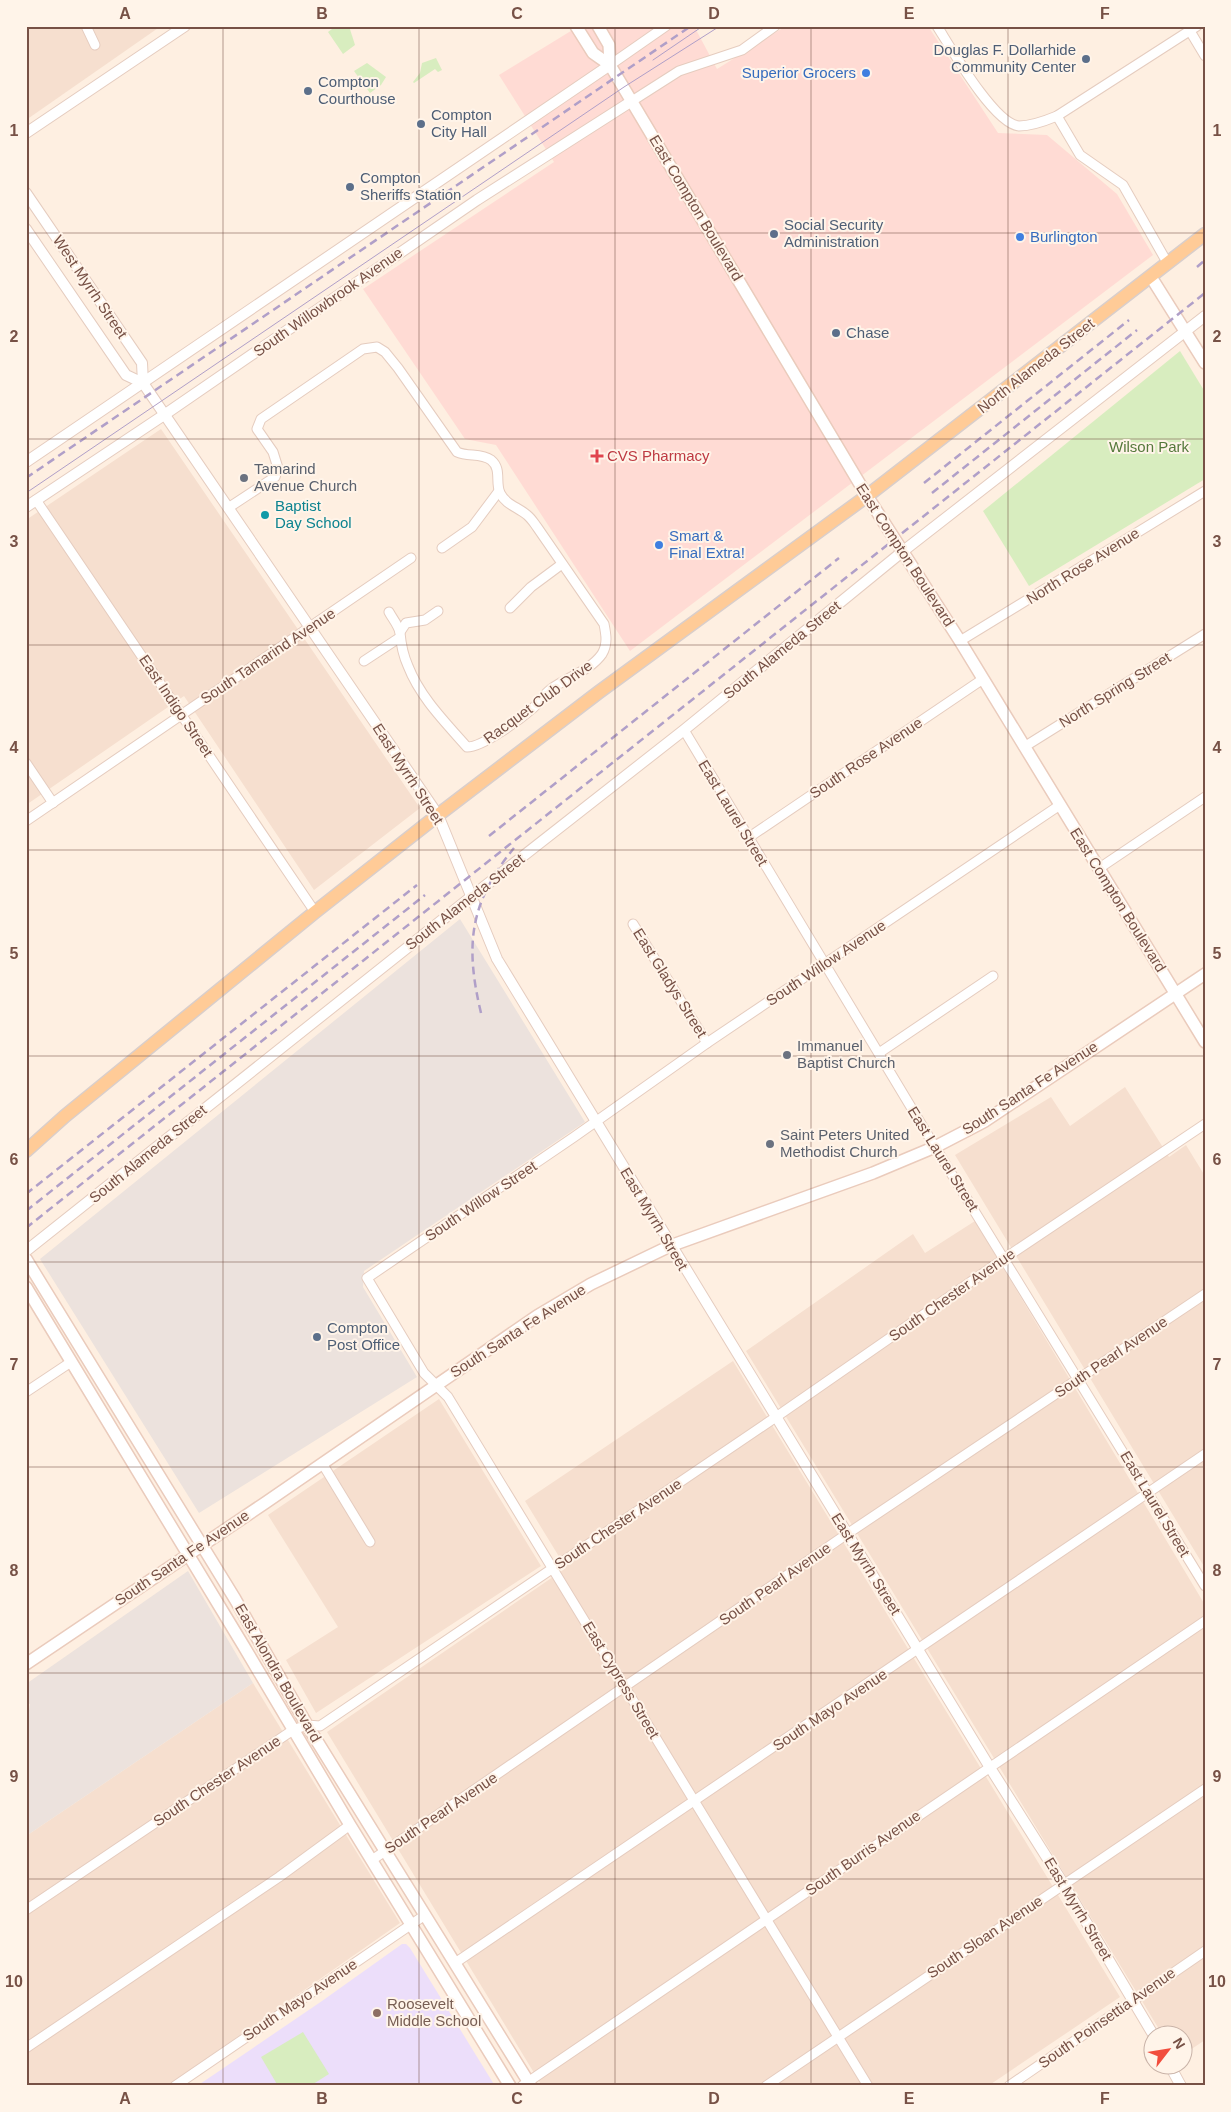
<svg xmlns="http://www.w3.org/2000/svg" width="1231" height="2112" font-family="Arial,sans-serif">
<rect width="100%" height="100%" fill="#feefe1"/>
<!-- residential -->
<g fill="#f6dfcf">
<polygon points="26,26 161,26 26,120"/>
<polygon points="161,429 420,808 314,890 184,696 26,805 26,520"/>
<polygon points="1125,1087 1169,1157 1186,1145 1205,1176 1205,1568 955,1155 1051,1097 1070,1126"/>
<polygon points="975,1221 1205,1605 1205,2040 1184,2054 1184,2034 1162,2034 746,1351 913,1234 925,1253"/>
<polygon points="733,1361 1120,1997 988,2086 542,2086 327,1732 566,1568 525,1501"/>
<polygon points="439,1399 541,1566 316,1713 286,1660 338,1627 268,1515"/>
<polygon points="253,1683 400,1923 167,2086 26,2086 26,1836"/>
</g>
<!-- commercial -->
<polygon fill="#ffdbd4" points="579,26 694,26 717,69 786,26 928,26 998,133 1047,135 1117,194 1153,255 630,651 496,445 465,439 363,289 554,162 499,75"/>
<!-- industrial -->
<g fill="#ece2dd">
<polygon points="460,919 585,1122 364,1271 363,1287 417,1377 199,1513 40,1259"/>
<polygon points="188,1571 253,1683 26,1836 26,1731 30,1704 26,1703 26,1684"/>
</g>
<!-- education -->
<polygon fill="#ecdefa" points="402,1944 406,1944 410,1948 495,2086 197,2086 322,2001"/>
<!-- green -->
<g fill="#d8edbf">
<polygon points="336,26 349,26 355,45 343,54 328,32"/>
<polygon points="436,58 442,70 438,72 435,69 414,83 413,82 420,73 422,63"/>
<polygon points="367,63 386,77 381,85 370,93 354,71"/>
<polygon points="1180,351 1205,392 1205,479 1029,586 983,511"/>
<polygon points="303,2032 329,2074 310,2086 278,2086 261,2057"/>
</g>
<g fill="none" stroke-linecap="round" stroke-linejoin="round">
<defs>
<g id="minor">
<polyline points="86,26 95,45"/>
<path d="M937,26c14,22 57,98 82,100 13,0 26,-5 38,-10l140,-90"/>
<polyline points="1190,31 1205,56"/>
<polyline points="610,65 666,26"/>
<polyline points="632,101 679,71 742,50 775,26"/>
<polyline points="1057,116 1080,155 1123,185 1168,264"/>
<polyline points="36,500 315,912"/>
<path d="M228,508l47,-31 3,-9 -5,-16 -16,-23 4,-10 102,-70 14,-2 8,5 13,16 59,84c11,5 24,1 34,8 11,9 4,22 9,33 6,12 18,14 27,22 4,3 7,8 10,12l67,97c2,10 4,20 -2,30 -12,17 -35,23 -51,35 -7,5 -12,14 -18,19 -14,12 -50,39 -66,39 -22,-25 -47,-50 -59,-81 -5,-11 -7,-22 -8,-33 -1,-7 -8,-15 -11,-21"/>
<polyline points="442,548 472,527 499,491"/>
<polyline points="510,608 531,587 562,564"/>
<polyline points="400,632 406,623 425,620 438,611"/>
<polyline points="960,641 1205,491"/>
<polyline points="364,661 399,638"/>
<polyline points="684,730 935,1147 1205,1586"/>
<polyline points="1024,747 1205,634"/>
<polyline points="26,763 53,803"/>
<polyline points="26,821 411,558"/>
<polyline points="748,838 983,679"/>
<polyline points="1098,869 1205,797"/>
<polyline points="633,924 707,1043"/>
<polyline points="879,1053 993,976"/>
<polyline points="26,1392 71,1362"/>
<polyline points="322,1463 370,1542"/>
<polyline points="372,1860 847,1534 1205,1294"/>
<polyline points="26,1910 293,1730 307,1725 320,1726 776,1417 1005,1258 1205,1124"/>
<polyline points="455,1963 1205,1454"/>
<polyline points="26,2048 279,1877 350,1825"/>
<polyline points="175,2086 425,1915"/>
<polyline points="522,2086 1205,1621"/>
<polyline points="766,2086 1205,1789"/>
<polyline points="868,2086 448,1397 424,1373 367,1278 574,1137 707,1043 1060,805"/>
<polyline points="1009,2086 1205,1951"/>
</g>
<g id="tertiary">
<polyline points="26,133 185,26"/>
<polyline points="26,193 142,363 143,383"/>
<polyline points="26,229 126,375 143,383 438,815 497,959 989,1766 1063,1883 1154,2036"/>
<polyline points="26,462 610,65"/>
<polyline points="26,507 164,415 477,200 632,101"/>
<polyline points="26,1251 471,897 684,730 902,552 1205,316"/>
<polyline points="1169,2064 1181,2086"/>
</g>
<g id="secondary">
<polyline points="576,26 593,53 610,65 867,496 960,641 1205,1042"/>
<polyline points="598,26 609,45 610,65"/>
<polyline points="1151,277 1205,363"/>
<polyline points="26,1259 235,1599 307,1725 531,2086"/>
<polyline points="26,1287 243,1645 350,1825 510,2086"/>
<polyline points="26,1664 265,1503 537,1316 591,1284 670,1246 873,1173 935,1147 985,1121 1205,974"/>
</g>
<polyline id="primary" points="26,1151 65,1116 315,912 438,815 599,692 867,496 1205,234"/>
</defs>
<!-- minor casing -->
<use href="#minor" stroke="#e5ccbf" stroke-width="11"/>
<!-- tertiary casing -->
<use href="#tertiary" stroke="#e5ccbf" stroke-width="12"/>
<!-- secondary casing -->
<use href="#secondary" stroke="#eacbbc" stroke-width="14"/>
<!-- primary casing -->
<use href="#primary" stroke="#d9cecb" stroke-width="15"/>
<!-- minor -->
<use href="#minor" stroke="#fff" stroke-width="9"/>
<!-- tertiary -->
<use href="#tertiary" stroke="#fff" stroke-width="10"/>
<!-- secondary -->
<use href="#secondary" stroke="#fff" stroke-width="11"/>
<!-- primary -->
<use href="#primary" stroke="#ffcb97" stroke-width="12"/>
<!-- tram -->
<g stroke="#b09fc8" stroke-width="1">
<polyline points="653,60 703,26"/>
<polyline points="26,493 624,87 720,26"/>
</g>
<!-- rail -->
<g stroke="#b09fc8" stroke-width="2.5" stroke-dasharray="8 5" stroke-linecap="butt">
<polyline points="1197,267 1205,260"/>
<polyline points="1204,277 1205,277"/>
<polyline points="26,478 691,26"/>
<polyline points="924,483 1129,320"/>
<polyline points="932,493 1137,330"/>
<polyline points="489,836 839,558"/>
<path d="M481,1013c-16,-67 -12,-110 33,-165"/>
<polyline points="26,1194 417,885"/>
<polyline points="26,1211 425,895"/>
<polyline points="26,1228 1205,293"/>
</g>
</g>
<!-- grid -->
<path fill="none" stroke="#775146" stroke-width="1" stroke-opacity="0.55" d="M223,26v2060M419,26v2060M615,26v2060M811,26v2060M1008,26v2060M26,233h1179M26,439h1179M26,645h1179M26,850h1179M26,1056h1179M26,1262h1179M26,1467h1179M26,1673h1179M26,1879h1179"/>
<!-- markers -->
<g fill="#5c6f8a" stroke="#fff4e9" stroke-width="2">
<circle cx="1086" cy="59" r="5"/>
<circle cx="308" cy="91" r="5"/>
<circle cx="421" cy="124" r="5"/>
<circle cx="350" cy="187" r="5"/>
<circle cx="774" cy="234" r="5"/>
<circle cx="836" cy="333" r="5"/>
<circle cx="317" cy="1337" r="5"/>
</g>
<g fill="#3f7fe0" stroke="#fff4e9" stroke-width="2">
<circle cx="866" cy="73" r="5"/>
<circle cx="1020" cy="237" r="5"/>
<circle cx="659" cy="545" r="5"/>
</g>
<path fill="#e0444e" stroke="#fff4e9" stroke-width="2" d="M594.5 448.5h5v5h5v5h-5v5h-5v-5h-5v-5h5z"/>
<g fill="#6b7280" stroke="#fff4e9" stroke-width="2">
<circle cx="244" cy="478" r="5"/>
<circle cx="787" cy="1055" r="5"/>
<circle cx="770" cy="1144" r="5"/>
</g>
<circle fill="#0f9aa8" stroke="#fff4e9" stroke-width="2" cx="265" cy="515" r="5"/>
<circle fill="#8d6e63" stroke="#fff4e9" stroke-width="2" cx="377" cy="2013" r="5"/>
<g text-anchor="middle" stroke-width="4" stroke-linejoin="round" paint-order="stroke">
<!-- service labels -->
<g font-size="15" fill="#4e5e75" stroke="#fff4e9" text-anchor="start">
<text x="1076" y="55" text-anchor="end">Douglas F. Dollarhide<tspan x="1076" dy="17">Community Center</tspan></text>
<text x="318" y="87">Compton<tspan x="318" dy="17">Courthouse</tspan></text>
<text x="431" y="120">Compton<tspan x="431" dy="17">City Hall</tspan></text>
<text x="360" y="183">Compton<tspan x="360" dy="17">Sheriffs Station</tspan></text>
<text x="784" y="230">Social Security<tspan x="784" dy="17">Administration</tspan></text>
<text x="846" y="338">Chase</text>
<text x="327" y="1333">Compton<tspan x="327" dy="17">Post Office</tspan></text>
</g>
<!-- shop labels -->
<g font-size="15" fill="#366cbe" stroke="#fff4e9" text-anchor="start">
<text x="856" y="78" text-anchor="end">Superior Grocers</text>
<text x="1030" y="242">Burlington</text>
<text x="669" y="541">Smart &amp;<tspan x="669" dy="17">Final Extra!</tspan></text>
</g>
<!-- street labels -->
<g font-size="15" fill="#775146" stroke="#fff4e9">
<text transform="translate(696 208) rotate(59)" y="5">East Compton Boulevard</text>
<text transform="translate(90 287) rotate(56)" y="5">West Myrrh Street</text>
<text transform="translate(328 302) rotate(-35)" y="5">South Willowbrook Avenue</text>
<text transform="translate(1036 366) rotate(-38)" y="5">North Alameda Street</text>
<text transform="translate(905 555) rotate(57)" y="5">East Compton Boulevard</text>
<text transform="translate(1083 566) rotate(-32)" y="5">North Rose Avenue</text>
<text transform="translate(782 650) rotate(-39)" y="5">South Alameda Street</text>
<text transform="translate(268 656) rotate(-34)" y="5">South Tamarind Avenue</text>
<text transform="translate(1115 690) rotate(-32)" y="5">North Spring Street</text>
<text transform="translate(538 702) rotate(-36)" y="5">Racquet Club Drive</text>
<text transform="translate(176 706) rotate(56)" y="5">East Indigo Street</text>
<text transform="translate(866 758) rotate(-34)" y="5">South Rose Avenue</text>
<text transform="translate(408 774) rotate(57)" y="5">East Myrrh Street</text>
<text transform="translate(733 813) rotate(59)" y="5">East Laurel Street</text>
<text transform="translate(1118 900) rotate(58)" y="5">East Compton Boulevard</text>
<text transform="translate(465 902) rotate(-38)" y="5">South Alameda Street</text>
<text transform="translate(826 963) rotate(-34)" y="5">South Willow Avenue</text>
<text transform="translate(670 983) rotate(58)" y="5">East Gladys Street</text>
<text transform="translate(1030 1088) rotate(-33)" y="5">South Santa Fe Avenue</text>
<text transform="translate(148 1154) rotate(-39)" y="5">South Alameda Street</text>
<text transform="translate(943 1159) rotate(58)" y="5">East Laurel Street</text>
<text transform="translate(481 1201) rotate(-34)" y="5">South Willow Street</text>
<text transform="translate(654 1219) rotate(59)" y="5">East Myrrh Street</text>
<text transform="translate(952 1295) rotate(-35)" y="5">South Chester Avenue</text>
<text transform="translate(518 1331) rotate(-33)" y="5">South Santa Fe Avenue</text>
<text transform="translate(1111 1357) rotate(-34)" y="5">South Pearl Avenue</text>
<text transform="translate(1155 1504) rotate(59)" y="5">East Laurel Street</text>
<text transform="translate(618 1524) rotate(-34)" y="5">South Chester Avenue</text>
<text transform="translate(182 1558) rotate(-34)" y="5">South Santa Fe Avenue</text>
<text transform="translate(866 1564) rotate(58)" y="5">East Myrrh Street</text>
<text transform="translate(775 1584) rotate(-35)" y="5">South Pearl Avenue</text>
<text transform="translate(278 1673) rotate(60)" y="5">East Alondra Boulevard</text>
<text transform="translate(621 1680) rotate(59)" y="5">East Cypress Street</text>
<text transform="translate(830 1710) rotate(-34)" y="5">South Mayo Avenue</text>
<text transform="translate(217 1781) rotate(-34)" y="5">South Chester Avenue</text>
<text transform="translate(441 1813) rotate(-34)" y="5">South Pearl Avenue</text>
<text transform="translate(863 1853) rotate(-35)" y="5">South Burris Avenue</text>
<text transform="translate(1078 1909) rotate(59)" y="5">East Myrrh Street</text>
<text transform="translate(985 1937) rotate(-34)" y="5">South Sloan Avenue</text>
<text transform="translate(300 2000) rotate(-34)" y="5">South Mayo Avenue</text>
<text transform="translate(1107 2018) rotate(-35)" y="5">South Poinsettia Avenue</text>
</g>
<!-- park labels -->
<g font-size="15" fill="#55793b" stroke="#fff4e9">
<text x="1149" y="452">Wilson Park</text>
</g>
<!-- health labels -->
<g font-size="15" fill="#be3a42" stroke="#fff4e9" text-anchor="start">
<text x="607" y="461">CVS Pharmacy</text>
</g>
<!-- worship labels -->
<g font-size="15" fill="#5b616d" stroke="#fff4e9" text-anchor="start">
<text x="254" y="474">Tamarind<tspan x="254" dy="17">Avenue Church</tspan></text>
<text x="797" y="1051">Immanuel<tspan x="797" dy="17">Baptist Church</tspan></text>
<text x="780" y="1140">Saint Peters United<tspan x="780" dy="17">Methodist Church</tspan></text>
</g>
<!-- culture labels -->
<g font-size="15" fill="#0d838f" stroke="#fff4e9" text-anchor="start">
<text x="275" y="511">Baptist<tspan x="275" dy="17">Day School</tspan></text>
</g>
<!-- education labels -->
<g font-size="15" fill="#785e54" stroke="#fff4e9" text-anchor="start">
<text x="387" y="2009">Roosevelt<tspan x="387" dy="17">Middle School</tspan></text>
</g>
</g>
<!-- border -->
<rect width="1231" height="2112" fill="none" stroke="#fff4e9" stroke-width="55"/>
<!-- north arrow -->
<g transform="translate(1168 2050) rotate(59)"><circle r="24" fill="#fff4e9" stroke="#c9b3a8"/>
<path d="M0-4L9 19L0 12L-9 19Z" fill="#f24d3d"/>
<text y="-8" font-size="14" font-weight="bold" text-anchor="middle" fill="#775146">N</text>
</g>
<rect x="28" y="28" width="1176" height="2056" fill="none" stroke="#775146" stroke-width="2"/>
<g font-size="16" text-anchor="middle" font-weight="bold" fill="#775146">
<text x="125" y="19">A</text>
<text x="322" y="19">B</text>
<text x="517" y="19">C</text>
<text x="714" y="19">D</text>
<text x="909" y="19">E</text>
<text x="1105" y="19">F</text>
<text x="14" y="136">1</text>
<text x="1217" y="136">1</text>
<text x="14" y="342">2</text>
<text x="1217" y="342">2</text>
<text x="14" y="547">3</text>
<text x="1217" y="547">3</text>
<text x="14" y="753">4</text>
<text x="1217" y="753">4</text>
<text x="14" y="959">5</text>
<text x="1217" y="959">5</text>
<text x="14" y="1165">6</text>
<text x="1217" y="1165">6</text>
<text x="14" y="1370">7</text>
<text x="1217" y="1370">7</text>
<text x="14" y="1576">8</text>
<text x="1217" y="1576">8</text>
<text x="14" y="1782">9</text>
<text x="1217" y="1782">9</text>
<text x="14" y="1987">10</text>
<text x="1217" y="1987">10</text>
<text x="125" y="2104">A</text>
<text x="322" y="2104">B</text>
<text x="517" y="2104">C</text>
<text x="714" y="2104">D</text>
<text x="909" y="2104">E</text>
<text x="1105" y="2104">F</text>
</g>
</svg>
